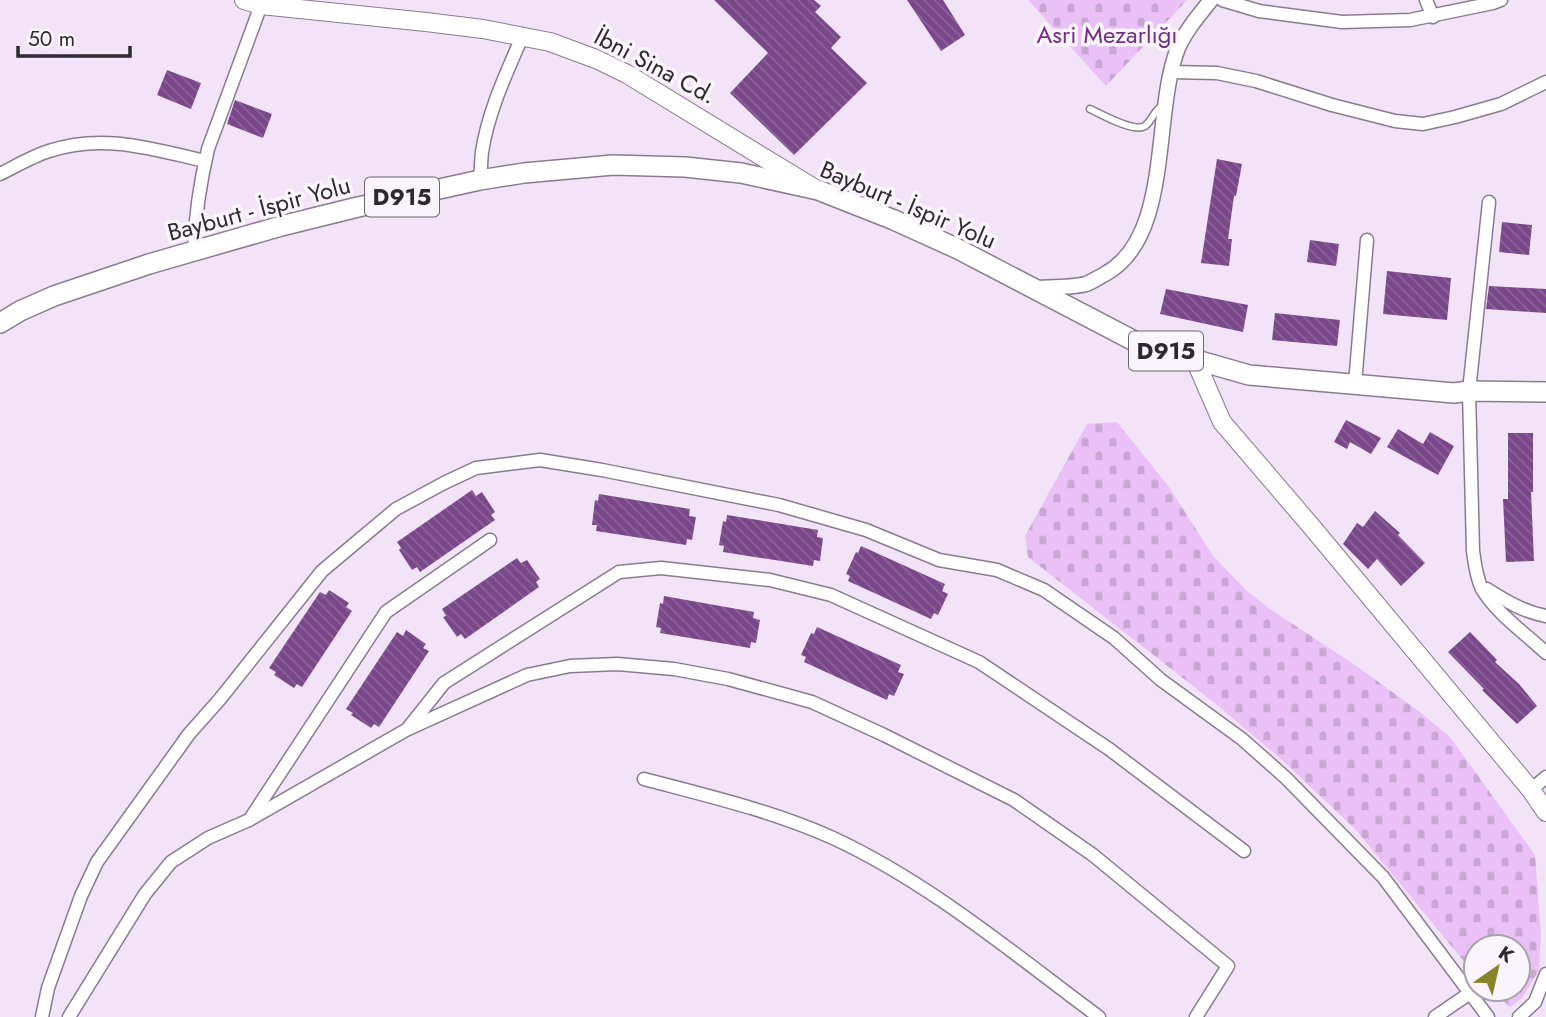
<svg xmlns="http://www.w3.org/2000/svg" width="1546" height="1017" font-family="Jost,sans-serif">
<defs>
<pattern id="cemetery-stones" width="16" height="16" patternUnits="userSpaceOnUse" patternTransform="scale(1.75)"><rect width="16" height="16" fill="#e9c1f6"/><path d="M2 7V4a2 2 0 0 1 4 0v3zM10 15v-3a2 2 0 0 1 4 0v3z" fill="#c8a6d3"/></pattern>
<pattern id="building-back-hatch" width="6" height="6" patternUnits="userSpaceOnUse" patternTransform="scale(1.75)"><rect width="6" height="6" fill="#79478a"/><path d="M-1 5l2 2M0 0l6 6M5-1l2 2" fill="none" stroke="#8b6598"/></pattern>
</defs>
<rect width="100%" height="100%" fill="#f2e3f8"/>
<!-- cemetery -->
<g fill="url(#cemetery-stones)">
<polygon points="1028,0 1187,0 1106,86"/>
<polygon points="1117,422 1169,487 1213,556 1247,591 1270,609 1358,667 1421,713 1450,737 1535,855 1541,935 1539,970 1522,998 1510,1007 1490,989 1518,989 1518,947 1476,947 1476,976 1355,829 1282,760 1216,704 1028,557 1025,536 1087,424"/>
</g>
<!-- building -->
<g fill="url(#building-back-hatch)">
<polygon points="714,0 814,0 821,6 815,12 841,37 831,48 867,83 794,155 730,93 768,53"/>
<polygon points="907,0 943,0 965,35 941,51"/>
<polygon points="167,70 201,83 191,109 157,95"/>
<polygon points="235,100 272,114 263,138 227,124"/>
<polygon points="1217,159 1242,164 1236,196 1234,196 1228,239 1232,239 1229,266 1201,263"/>
<polygon points="1502,222 1532,225 1529,255 1499,252"/>
<polygon points="1310,240 1339,244 1336,266 1307,262"/>
<polygon points="1387,271 1451,278 1447,320 1383,314"/>
<polygon points="1489,286 1546,289 1546,313 1486,309"/>
<polygon points="1166,289 1248,305 1243,332 1160,314"/>
<polygon points="1275,313 1340,320 1337,346 1272,340"/>
<polygon points="1346,420 1381,438 1371,454 1350,442 1347,449 1334,442"/>
<polygon points="1398,429 1423,444 1430,432 1454,446 1438,475 1387,447"/>
<polygon points="1508,433 1533,433 1533,492 1531,492 1534,561 1506,562 1503,499 1508,499"/>
<polygon points="472,490 476,496 482,492 495,512 491,515 495,520 420,572 417,567 412,570 399,550 401,548 397,542"/>
<polygon points="599,494 690,509 689,516 696,517 692,540 687,539 686,545 596,531 597,525 592,525 595,500 598,501"/>
<polygon points="1375,511 1400,533 1398,535 1425,563 1401,586 1377,559 1368,569 1343,544 1357,523 1363,527"/>
<polygon points="727,515 818,530 817,537 823,538 820,561 814,560 813,566 723,552 724,546 719,545 723,521 726,522"/>
<polygon points="861,546 945,584 942,591 948,594 938,615 934,613 931,619 848,581 850,576 846,574 856,552 858,553"/>
<polygon points="517,558 521,563 527,560 540,579 536,582 539,587 465,639 461,634 457,637 443,617 446,616 442,609"/>
<polygon points="329,590 349,603 346,607 352,611 302,687 297,684 294,688 274,675 276,672 269,668 320,592 326,595"/>
<polygon points="664,596 754,612 753,618 760,620 756,643 751,642 750,648 660,633 661,628 656,627 660,603 663,604"/>
<polygon points="817,627 901,665 898,672 904,674 894,696 889,694 887,700 804,662 806,657 801,655 811,633 814,634"/>
<polygon points="406,630 426,644 423,648 429,651 379,727 374,724 371,728 351,715 353,713 346,709 397,632 403,636"/>
<polygon points="1470,632 1497,660 1495,662 1519,684 1537,706 1517,724 1482,690 1484,689 1448,652"/>
</g>
<g fill="none" stroke-linecap="round" stroke-linejoin="round">
<defs>
<path id="service" d="M1090,109c11,5 44,24 55,17 8,-6 9,-17 19,-21"/>
<g id="minor">
<polyline points="1222,0 1259,11 1342,22 1410,20 1493,3 1501,0"/>
<polyline points="1426,0 1433,17"/>
<polyline points="1171,72 1217,73 1256,81 1332,105 1395,121 1423,124 1455,117 1501,104 1546,82"/>
<path d="M0,174c16,-8 33,-18 49,-23 55,-18 103,-2 156,10"/>
<path d="M480,180c1,-9 1,-19 2,-28 6,-40 24,-78 40,-115"/>
<path d="M1489,202l-20,189 4,160c2,13 3,26 9,38 14,24 44,45 64,64"/>
<path d="M194,251c1,-35 6,-68 14,-102l53,-144"/>
<polyline points="1355,384 1367,240"/>
<path d="M1487,589c19,12 37,23 59,27"/>
<polyline points="409,727 444,683 619,572 661,568 770,580 831,595 979,662 1109,749 1244,851"/>
<path d="M644,779c64,17 129,32 189,59 97,45 181,116 266,179"/>
<polyline points="1531,790 1546,777"/>
<polyline points="252,816 386,612 490,540"/>
<polyline points="42,1017 48,988 81,896 97,862 189,734 220,699 322,571 396,509 444,483 476,468 540,460 602,470 779,505 866,530 939,560 997,570 1044,590 1114,638 1161,680 1242,739 1286,778 1383,877 1488,1017"/>
<polyline points="69,1017 145,894 171,862 208,838 249,820 406,730 527,675 570,666 617,664 674,669 728,679 812,702 884,735 1014,800 1093,855 1228,966 1196,1017"/>
<polyline points="1435,1017 1470,993"/>
<polyline points="1519,1017 1535,1002 1546,974"/>
</g>
<path id="tertiary" d="M1033,288c16,-1 37,0 53,-4 6,-2 13,-7 19,-10 68,-37 47,-161 73,-226 8,-18 21,-33 33,-48"/>
<g id="secondary">
<polyline points="244,0 261,5 426,22 483,29 550,42 596,59 627,74 812,187"/>
<polyline points="1195,360 1222,422 1311,526 1531,790 1546,812"/>
</g>
<polyline id="primary" points="0,323 20,311 54,296 149,264 281,226 358,207 480,180 524,173 613,165 685,167 741,173 818,190 894,220 958,249 1140,344 1249,375 1454,393 1469,391 1546,392"/>
</defs>
<!-- service casing -->
<use href="#service" stroke="#897b8e" stroke-width="9"/>
<!-- minor casing -->
<use href="#minor" stroke="#897b8e" stroke-width="15"/>
<!-- tertiary casing -->
<use href="#tertiary" stroke="#897b8e" stroke-width="17"/>
<!-- secondary casing -->
<use href="#secondary" stroke="#897b8e" stroke-width="20"/>
<!-- primary casing -->
<use href="#primary" stroke="#897b8e" stroke-width="22"/>
<!-- service -->
<use href="#service" stroke="#fff" stroke-width="6"/>
<!-- minor -->
<use href="#minor" stroke="#fff" stroke-width="12"/>
<!-- tertiary -->
<use href="#tertiary" stroke="#fff" stroke-width="14"/>
<!-- secondary -->
<use href="#secondary" stroke="#fff" stroke-width="18"/>
<!-- primary -->
<use href="#primary" stroke="#fff" stroke-width="19"/>
</g>
<g text-anchor="middle" stroke-width="7" stroke-linejoin="round" paint-order="stroke">
<!-- shield labels -->
<g fill="#faf4fc" stroke="#6b656d" stroke-width="2">
<rect x="365" y="177.5" width="74" height="39" rx="5"/>
<rect x="1129" y="331.5" width="74" height="39" rx="5"/>
</g>
<g font-size="23" font-weight="bold" fill="#2e2830">
<text x="402" y="205">D915</text>
<text x="1166" y="359">D915</text>
</g>
<!-- park labels -->
<g font-size="24" fill="#702e84" stroke="#faf4fc">
<text x="1107" y="43">Asri Mezarlığı</text>
</g>
<!-- street labels -->
<g font-size="24" fill="#2e2830" stroke="#faf4fc">
<text transform="translate(655 66) rotate(28)" y="8">İbni Sina Cd.</text>
<text transform="translate(908 205) rotate(23)" y="8">Bayburt - İspir Yolu</text>
<text transform="translate(259 209) rotate(-15)" y="8">Bayburt - İspir Yolu</text>
</g>
</g>
<!-- north arrow -->
<g transform="translate(1497 968) rotate(34)"><circle r="33" fill="#faf4fc" stroke="#a8a2aa" stroke-width="2"/>
<path d="M0-5L12 26L0 18L-12 26Z" fill="#86832b"/>
<text y="-10" font-size="19" font-weight="bold" text-anchor="middle" fill="#2e2830">K</text>
</g>
<!-- scale -->
<path d="M18 46v10h112v-10" fill="none" stroke="#2e2830" stroke-width="3.5"/>
<text x="28" y="46" font-size="21" fill="#2e2830" stroke="#faf4fc" stroke-width="5" paint-order="stroke">50 m</text>
</svg>
